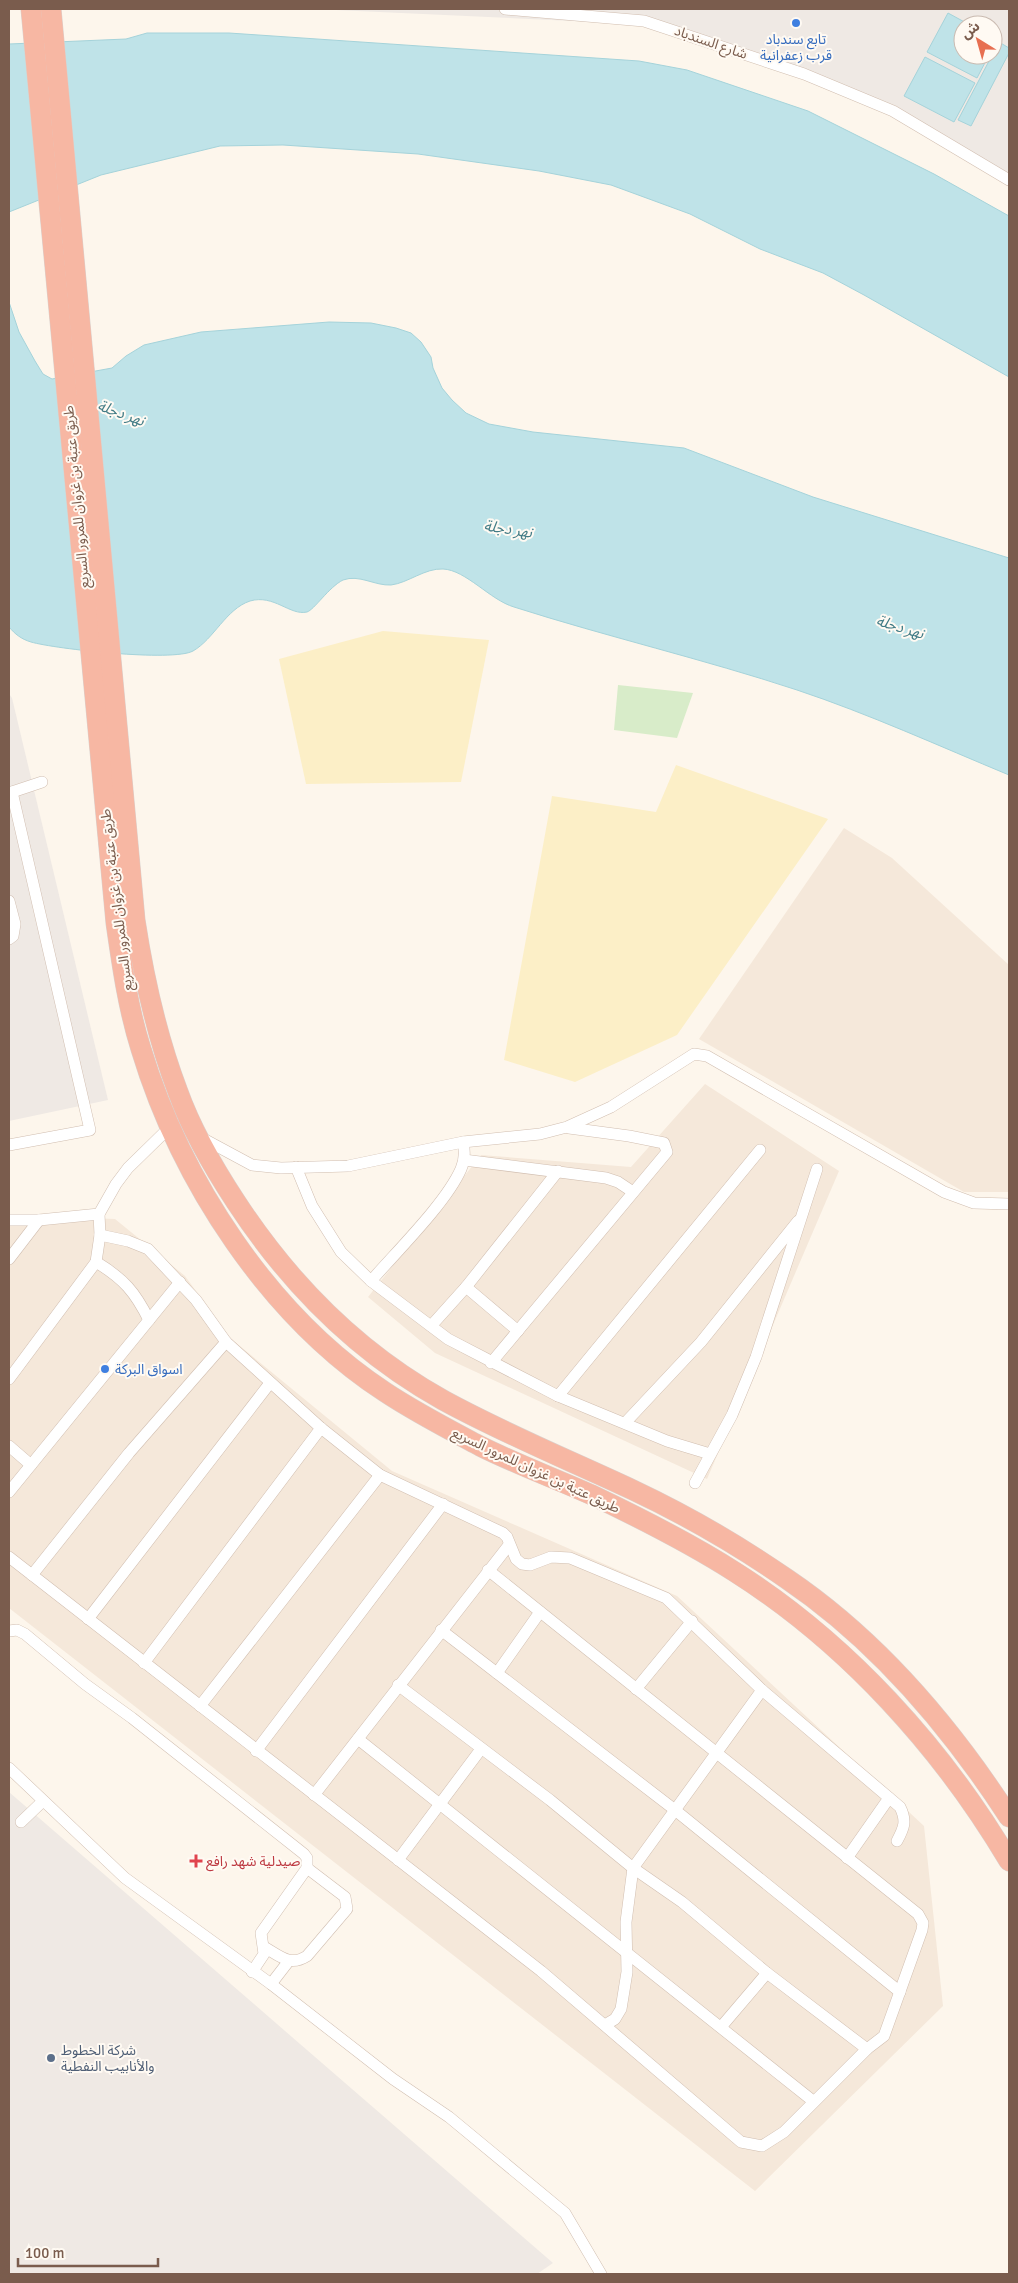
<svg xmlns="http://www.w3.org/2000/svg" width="1018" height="2283" font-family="Signika,'Noto Sans Arabic',sans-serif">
<rect width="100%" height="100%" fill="#fdf6ec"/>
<!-- residential -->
<g fill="#f5e8da">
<polygon points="844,828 892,858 1009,965 1009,1192 964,1192 699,1039"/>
<polygon points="705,1084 839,1171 707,1479 435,1353 368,1297 481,1155 631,1167"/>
<polygon points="9,1215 115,1219 185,1276 230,1338 392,1471 677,1596 924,1826 943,2006 755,2191 9,1608"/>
</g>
<!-- industrial -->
<g fill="#efe9e4" fill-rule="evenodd">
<path d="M314,9h695v165l-41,-23 -154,-73 -156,-53zM963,25h30v30h-30z"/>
<polygon points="9,694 12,698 108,1100 9,1121"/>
<polygon points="9,1792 553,2263 537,2274 9,2274"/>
</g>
<!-- green -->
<polygon fill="#d8ecc9" points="618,685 693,693 677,738 614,730"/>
<!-- sand -->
<g fill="#fcefc7">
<polygon points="383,631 489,640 461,782 306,784 279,659"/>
<polygon points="676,765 828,819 677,1035 575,1082 504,1060 552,796 656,812"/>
</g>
<!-- water -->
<g fill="#bfe3e8" stroke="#a5d3da">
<polygon points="948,13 970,25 963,25 963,55 989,55 977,78 927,52"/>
<polygon points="147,33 229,33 639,61 687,70 808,111 934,174 1009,216 1009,377 864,295 823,273 760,249 690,214 611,185 539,171 418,154 283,145 220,146 101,175 9,212 9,44 126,39"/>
<polygon points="999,42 1009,48 1009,53 971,126 958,120"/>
<polygon points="925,57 975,83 954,122 904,96"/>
<path d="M9,302l10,30 16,29 8,13 9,5 60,-11 14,-12 18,-11 57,-13 128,-10 42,1 25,5 15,5 10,9 10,15 2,11 9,20 10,12 14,13 23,11 44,8 151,16 129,49 196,61v217c-70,-29 -140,-61 -212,-85 -94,-31 -189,-53 -283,-83 -24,-7 -48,-37 -71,-38 -18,-1 -35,14 -52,16 -16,1 -32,-11 -48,-5 -14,7 -29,30 -36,32 -17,4 -33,-18 -57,-11 -24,8 -36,38 -57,50 -20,11 -138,-2 -162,-9 -10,-3 -16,-8 -22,-15z"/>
</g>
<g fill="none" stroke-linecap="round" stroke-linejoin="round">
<defs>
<g id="street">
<polyline points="505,9 644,21 804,74 893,111 1009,180"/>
<polyline points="9,793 42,782"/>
<polyline points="9,901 15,924 13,936 9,939"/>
<polyline points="200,1137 252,1165 281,1168 348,1166 463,1142 540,1134 567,1127 611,1107 694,1054 707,1056 944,1192 974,1203 1009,1204"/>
<polyline points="9,1145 90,1130 12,792"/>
<polyline points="464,1160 606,1178 618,1182 633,1192"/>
<polyline points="296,1167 312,1206 341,1252 371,1281 448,1339 558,1396 667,1441 710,1454"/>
<polyline points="9,1220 39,1220 99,1214"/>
<polyline points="9,1259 39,1220"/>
<path d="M96,1262c28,17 39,30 53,58"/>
<path d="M371,1281c26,-30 75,-78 90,-112 4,-9 4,-18 2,-27"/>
<polyline points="466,1287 518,1331"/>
<polyline points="431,1326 466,1287 558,1171"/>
<path d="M226,1342l95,86 59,47 123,58 4,4 9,22 6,5 8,1 21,-8 19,1 96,40 96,92 138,117c7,14 4,21 -3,34"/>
<polyline points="491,1363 667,1152 664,1143 629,1136 569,1128"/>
<polyline points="9,1379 96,1262 100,1235 99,1214 116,1184 128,1168 171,1126"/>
<polyline points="558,1396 760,1150"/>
<polyline points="625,1423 701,1342 798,1221"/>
<polyline points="9,1446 31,1465"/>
<polyline points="695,1483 732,1415 756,1357 817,1169"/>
<polyline points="9,1492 180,1282"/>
<polyline points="9,1557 541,1971 741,2142 762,2146 784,2132 867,2049 884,2036 922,1930 923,1923 918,1914 488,1570"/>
<polyline points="32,1575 129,1453 226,1342 196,1300 148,1249 128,1241 100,1235"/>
<polyline points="88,1619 270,1383"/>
<polyline points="441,1630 675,1810 900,1992"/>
<polyline points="9,1631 17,1630 25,1634 85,1684 132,1718 304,1854 307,1858 307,1868 261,1933 264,1954 252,1972"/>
<polyline points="144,1663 321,1428"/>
<polyline points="497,1673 540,1612"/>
<polyline points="398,1685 550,1800 633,1868 682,1902 767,1973 867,2049"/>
<polyline points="636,1689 692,1621"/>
<polyline points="200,1706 380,1475"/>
<polyline points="358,1739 813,2101"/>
<polyline points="256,1751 443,1504"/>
<polyline points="9,1768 125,1878 271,1984 393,2079 449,2117 565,2213 601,2274"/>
<polyline points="314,1795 509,1545"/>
<polyline points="21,1822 43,1801"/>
<polyline points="847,1858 889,1798"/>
<polyline points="398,1860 481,1749"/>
<path d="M264,1947c16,9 26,20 43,9l40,-47 -2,-12 -38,-29"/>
<polyline points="271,1984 288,1962"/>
<polyline points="605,2025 615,2019 621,2009 627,1972 626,1922 633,1868 762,1690"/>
<polyline points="721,2027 767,1973"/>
</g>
<g id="highway">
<path d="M31,9l85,914c6,42 12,85 25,126 40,132 128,267 244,343 30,20 63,37 95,54 36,18 74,32 112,49 48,23 98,48 143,77 112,71 207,176 274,289"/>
<path d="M51,9l84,911c9,59 22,117 43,172 14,39 35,75 58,110 53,81 121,150 207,198 62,34 126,60 190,90 53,25 105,55 154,89 90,61 163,147 222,238"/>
</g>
</defs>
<!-- street casing -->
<use href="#street" stroke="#d1beb0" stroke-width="12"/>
<!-- highway casing -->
<use href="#highway" stroke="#dad1cd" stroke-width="21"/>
<!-- street -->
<use href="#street" stroke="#fff" stroke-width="11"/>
<!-- highway -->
<use href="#highway" stroke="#f7b7a3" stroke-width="20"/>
</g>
<!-- markers -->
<g fill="#3f7fe0" stroke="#fffaf3" stroke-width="2">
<circle cx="796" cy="23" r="5"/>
<circle cx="105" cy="1369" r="5"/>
</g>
<path fill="#e0444e" stroke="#fffaf3" stroke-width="2" d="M193.5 1853.5h5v5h5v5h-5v5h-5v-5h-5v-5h5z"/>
<circle fill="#5c6f8a" stroke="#fffaf3" stroke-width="2" cx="51" cy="2058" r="5"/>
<g text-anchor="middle" stroke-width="4" stroke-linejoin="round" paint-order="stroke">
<!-- shop labels -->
<g font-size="14" fill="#366cbe" stroke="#fffaf3">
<text x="796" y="44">تابع سندباد<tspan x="796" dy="16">قرب زعفرانية</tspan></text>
<text x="115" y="1374" text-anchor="start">اسواق البركة</text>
</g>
<!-- street labels -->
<g font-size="14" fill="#7a5c4d" stroke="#fffaf3">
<text transform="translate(711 42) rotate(19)" y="5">شارع السندباد</text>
<text transform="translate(76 497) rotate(-95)" y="5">طريق عتبة بن غزوان للمرور السريع</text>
<text transform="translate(116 900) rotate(-97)" y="5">طريق عتبة بن غزوان للمرور السريع</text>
<text transform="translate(536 1470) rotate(25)" y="5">طريق عتبة بن غزوان للمرور السريع</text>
</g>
<!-- health labels -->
<g font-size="14" fill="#be3a42" stroke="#fffaf3" text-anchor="start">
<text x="206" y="1866">صيدلية شهد رافع</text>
</g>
<!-- service labels -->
<g font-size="14" fill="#4e5e75" stroke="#fffaf3" text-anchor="start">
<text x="61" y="2055">شركة الخطوط<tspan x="61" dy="16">والأنابيب النفطية</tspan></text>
</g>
<!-- water labels -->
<g font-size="15" font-style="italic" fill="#437c86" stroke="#fffaf3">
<text transform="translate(121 413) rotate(20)" y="5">نهر دجلة</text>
<text transform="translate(508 529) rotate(9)" y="5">نهر دجلة</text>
<text transform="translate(900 627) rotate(17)" y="5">نهر دجلة</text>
</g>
</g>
<!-- border -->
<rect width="1018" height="2283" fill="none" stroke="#7a5c4d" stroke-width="20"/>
<!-- north arrow -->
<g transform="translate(978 40) rotate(323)"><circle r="24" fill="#fffaf3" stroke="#cabbb1"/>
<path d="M0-4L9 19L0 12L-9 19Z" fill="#e76f51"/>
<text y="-8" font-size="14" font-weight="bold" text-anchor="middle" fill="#7a5c4d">ش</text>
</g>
<!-- scale -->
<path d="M18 2258v8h140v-8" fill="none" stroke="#7a5c4d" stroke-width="2.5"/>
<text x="25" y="2258" font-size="15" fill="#7a5c4d" stroke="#fffaf3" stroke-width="4" paint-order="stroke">100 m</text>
</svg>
